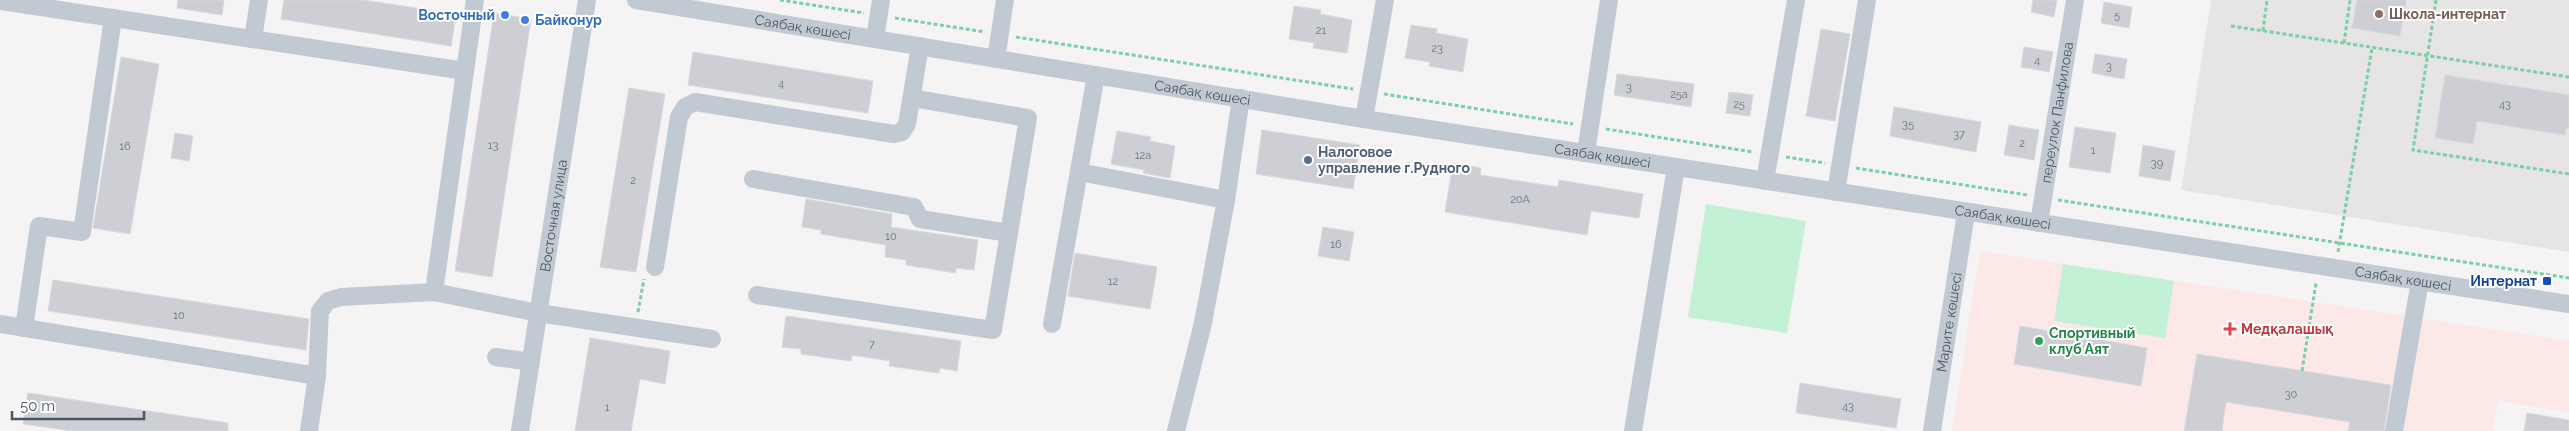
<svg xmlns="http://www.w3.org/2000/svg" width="2569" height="431" font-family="Raleway,sans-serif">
<rect width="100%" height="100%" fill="#f5f3f3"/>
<!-- education -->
<polygon fill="#e6e4e5" points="2211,0 2569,0 2569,252 2181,190"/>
<!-- medical -->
<polygon fill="#fce8e6" points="1980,251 2569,341 2569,412 2498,401 2493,431 1952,431"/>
<!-- green -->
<g fill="#c3f1d5">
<polygon points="1706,204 1806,221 1787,333 1688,317"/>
<polygon points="2063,264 2174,281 2165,338 2054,321"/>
</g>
<!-- building -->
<g fill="#cdcfd5" stroke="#d7d9de">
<polygon points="178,0 224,0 222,15 177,8"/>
<polygon points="284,0 363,0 456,14 451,46 281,19"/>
<polygon points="2033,0 2057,0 2054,17 2031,12"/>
<polygon points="2357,0 2406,0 2400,36 2352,28"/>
<polygon points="2104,2 2132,7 2129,28 2101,23"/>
<polygon points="1294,6 1321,10 1320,14 1352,20 1347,53 1313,48 1314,43 1289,39"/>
<polygon points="494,13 531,19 492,277 455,271"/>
<polygon points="1411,25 1437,29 1436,33 1468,39 1463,72 1429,66 1430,62 1405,58"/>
<polygon points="1821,29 1850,34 1835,121 1806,116"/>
<polygon points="2024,47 2053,52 2049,72 2021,67"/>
<polygon points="693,52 873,81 868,113 688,85"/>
<polygon points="2095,54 2127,59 2124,79 2092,73"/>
<polygon points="121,57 159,64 130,234 93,228"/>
<polygon points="1617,74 1694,84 1691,107 1614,95"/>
<polygon points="2445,75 2569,95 2569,128 2566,128 2565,135 2477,121 2473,144 2435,138"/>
<polygon points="629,88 665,94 636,272 600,267"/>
<polygon points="1729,92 1753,95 1750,116 1726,113"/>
<polygon points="1894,107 1981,122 1976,152 1890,136"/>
<polygon points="2009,125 2039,130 2034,160 2004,155"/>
<polygon points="2075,127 2116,133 2110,173 2069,167"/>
<polygon points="1262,130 1360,145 1353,189 1256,174"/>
<polygon points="1117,131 1151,137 1150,141 1175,146 1170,178 1143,173 1144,170 1111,164"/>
<polygon points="175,133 193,136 189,161 171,158"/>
<polygon points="2143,145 2175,151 2170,181 2139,176"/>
<polygon points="1453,163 1481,168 1480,175 1558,187 1559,180 1643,194 1639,218 1591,211 1587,235 1445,212"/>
<polygon points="806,199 892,214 891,227 978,240 974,270 956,268 956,273 906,265 906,260 885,257 886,245 821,234 821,230 802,227"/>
<polygon points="1323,227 1354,232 1349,261 1318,256"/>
<polygon points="1075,253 1157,267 1150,309 1068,296"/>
<polygon points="53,280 309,319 306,350 48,311"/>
<polygon points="786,316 961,341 957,371 940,368 939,373 889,366 890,361 852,355 851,361 801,354 801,349 782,347"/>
<polygon points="2020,326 2147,348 2141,386 2014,364"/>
<polygon points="590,338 670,351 665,384 640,379 631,431 575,431"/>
<polygon points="2197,354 2391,385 2384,431 2348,431 2350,422 2226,402 2222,431 2184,431"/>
<polygon points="1800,383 1901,399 1896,428 1796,413"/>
<polygon points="28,393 228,423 228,431 72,431 23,424"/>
<polygon points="2527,413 2569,420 2569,431 2524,431"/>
</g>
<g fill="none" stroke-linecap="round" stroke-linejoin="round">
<!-- path -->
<g stroke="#7ad0a6" stroke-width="3" stroke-dasharray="4 2.5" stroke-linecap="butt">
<polyline points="780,0 864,13"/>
<polyline points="2436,0 2413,150 2569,174"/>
<polyline points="895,18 985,32"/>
<polyline points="2231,26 2569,77"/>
<polyline points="2263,31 2267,0"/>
<polyline points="1016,37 1353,89"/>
<polyline points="2344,43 2350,0"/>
<polyline points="1384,94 1573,124"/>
<polyline points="1606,129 1753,152"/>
<polyline points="1786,157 1825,163"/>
<polyline points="1856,168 2027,195"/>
<polyline points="2058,200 2569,278"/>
<polyline points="2338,252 2372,48"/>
<polyline points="638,312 644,279"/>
<polyline points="2302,371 2316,283"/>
</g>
<!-- minor -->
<g stroke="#c1cad2" stroke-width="18">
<path id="s1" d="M636,0l728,119 1205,185"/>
<polyline points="0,1 465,71"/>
<polyline points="253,39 259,0"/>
<polyline points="875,39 881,0"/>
<polyline points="996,59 1005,0"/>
<polyline points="1364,119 1385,0"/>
<polyline points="1586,153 1609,0"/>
<polyline points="1079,172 1226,200"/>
<polyline points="753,179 914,207 920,219 1009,233"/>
<polyline points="1765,181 1796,0"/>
<polyline points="1836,192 1867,0"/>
<path id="s2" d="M2039,223l36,-223"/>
<polyline points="655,267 679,117 685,107 695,102 894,134 902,132 907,124 920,46"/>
<polyline points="434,292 475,0"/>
<polyline points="757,295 993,330 1028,118 912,98"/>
<polyline points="0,324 317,376"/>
<polyline points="1052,324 1096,75"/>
<polyline points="24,328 39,226 82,232 113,18"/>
<polyline points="496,357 531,362"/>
<polyline points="309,431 317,376 320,311 328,301 341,297 434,292 538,313 712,339"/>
<path id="s3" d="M520,431l67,-431"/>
<polyline points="1176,431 1203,323 1226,200 1241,98"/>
<polyline points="1633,431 1676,167"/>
<path id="s4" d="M1932,431l34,-218"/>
<polyline points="2394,431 2420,281"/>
</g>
</g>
<!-- markers -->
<circle fill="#8d6e63" stroke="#fff" stroke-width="2" cx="2379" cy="14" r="5"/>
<g fill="#3f7fe0" stroke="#fff" stroke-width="2">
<circle cx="505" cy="15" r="5"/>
<circle cx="525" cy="20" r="5"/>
</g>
<circle fill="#5c6f8a" stroke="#fff" stroke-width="2" cx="1308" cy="160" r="5"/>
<rect fill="#1a4fb4" stroke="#fff" stroke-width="2" x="2542" y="276" width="10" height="10" rx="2.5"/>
<path fill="#e0444e" stroke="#fff" stroke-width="2" d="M2227.5 321.5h5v5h5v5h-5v5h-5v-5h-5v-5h5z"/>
<circle fill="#2e9e5b" stroke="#fff" stroke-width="2" cx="2039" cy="341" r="5"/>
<g text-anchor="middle" stroke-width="4" stroke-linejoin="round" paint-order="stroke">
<!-- number labels -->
<g font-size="11" fill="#6b747e">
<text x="2117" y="19">5</text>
<text x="1321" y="34">21</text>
<text x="1437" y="52">23</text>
<text x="2037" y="64">4</text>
<text x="2109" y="70">3</text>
<text x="781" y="87">4</text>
<text x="1629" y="91">3</text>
<text x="1679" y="98">25а</text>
<text x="1739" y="108">25</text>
<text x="2505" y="108">43</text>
<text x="1908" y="128">35</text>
<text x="1959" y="138">37</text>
<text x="2022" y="147">2</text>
<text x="493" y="149">13</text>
<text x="125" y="150">16</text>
<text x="2093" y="154">1</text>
<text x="1143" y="159">12а</text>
<text x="2157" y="167">39</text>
<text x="633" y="184">2</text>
<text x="1520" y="203">20А</text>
<text x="891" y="240">10</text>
<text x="1336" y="248">16</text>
<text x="1113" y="285">12</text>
<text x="179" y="319">10</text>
<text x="872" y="348">7</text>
<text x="2291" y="398">30</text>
<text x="1848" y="410">43</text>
<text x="607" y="411">1</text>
</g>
<!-- education labels -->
<g font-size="14" font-weight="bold" fill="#785e54" stroke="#fff" text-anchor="start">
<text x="2389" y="19">Школа-интернат</text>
</g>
<!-- shop labels -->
<g font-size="14" font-weight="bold" fill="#366cbe" stroke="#fff" text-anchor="end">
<text x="495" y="20">Восточный</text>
<text x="535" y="25" text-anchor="start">Байконур</text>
</g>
<!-- street labels -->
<g font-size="14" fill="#4a5661" stroke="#fff">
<text dy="5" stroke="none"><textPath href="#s1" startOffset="169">Саябақ көшесі</textPath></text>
<text dy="5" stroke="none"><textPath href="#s1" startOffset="574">Саябақ көшесі</textPath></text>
<text dy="5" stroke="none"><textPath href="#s2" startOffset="112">переулок Панфилова</textPath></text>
<text dy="5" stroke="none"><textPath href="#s1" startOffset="979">Саябақ көшесі</textPath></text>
<text dy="5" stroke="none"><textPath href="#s3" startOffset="218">Восточная улица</textPath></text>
<text dy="5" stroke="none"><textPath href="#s1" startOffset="1384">Саябақ көшесі</textPath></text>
<text dy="5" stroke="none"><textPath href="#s1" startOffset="1789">Саябақ көшесі</textPath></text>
<text dy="5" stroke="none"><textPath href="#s4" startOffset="110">Марите көшесі</textPath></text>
</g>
<!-- service labels -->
<g font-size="14" font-weight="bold" fill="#4e5e75" stroke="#fff" text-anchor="start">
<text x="1318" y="157">Налоговое<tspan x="1318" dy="16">управление г.Рудного</tspan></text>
</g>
<!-- transit labels -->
<g font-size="14" font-weight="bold" fill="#164399" stroke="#fff" text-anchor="end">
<text x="2537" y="286">Интернат</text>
</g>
<!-- health labels -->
<g font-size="14" font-weight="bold" fill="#be3a42" stroke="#fff" text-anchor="start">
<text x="2241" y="334">Медқалашық</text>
</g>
<!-- leisure labels -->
<g font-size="14" font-weight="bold" fill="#27864d" stroke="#fff" text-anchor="start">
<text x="2049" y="338">Спортивный<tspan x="2049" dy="16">клуб Аят</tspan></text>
</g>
</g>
<!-- scale -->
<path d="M12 411v8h132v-8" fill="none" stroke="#4a5661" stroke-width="2.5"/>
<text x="20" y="411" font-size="15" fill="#4a5661" stroke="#ffffff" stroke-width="4" paint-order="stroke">50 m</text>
</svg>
